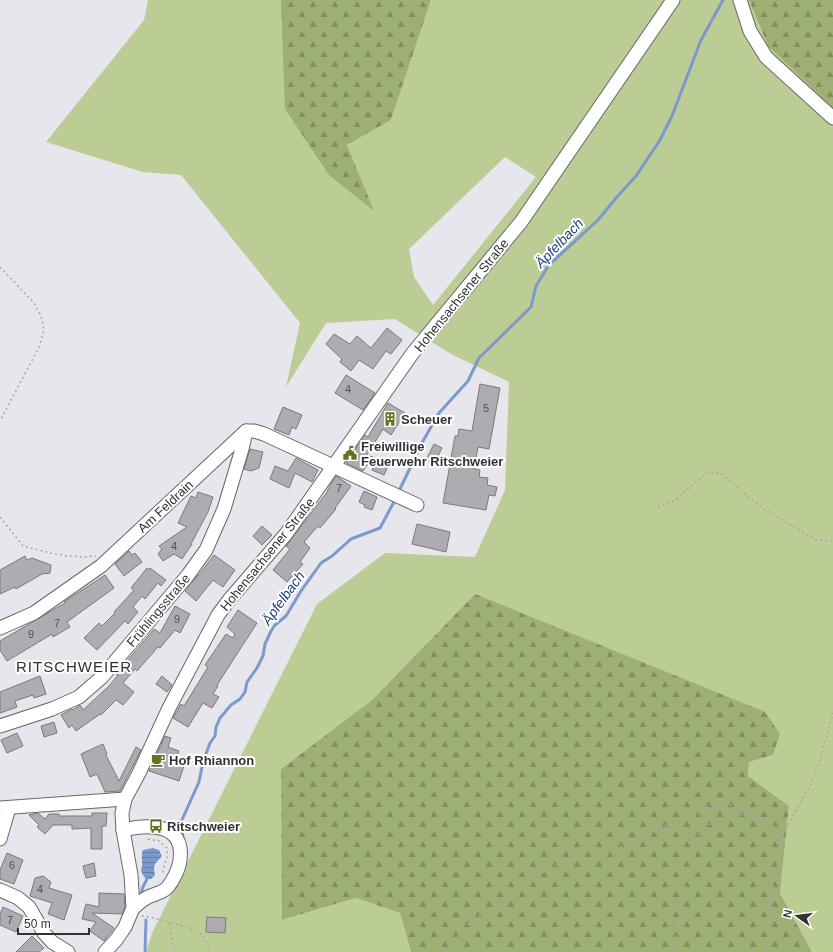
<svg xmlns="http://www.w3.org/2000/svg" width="833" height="952" font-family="Helvetica,sans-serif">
<defs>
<pattern id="forest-firs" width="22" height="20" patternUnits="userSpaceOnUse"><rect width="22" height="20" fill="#9daf73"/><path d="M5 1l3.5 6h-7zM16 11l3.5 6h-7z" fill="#818f5f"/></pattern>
<pattern id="water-rules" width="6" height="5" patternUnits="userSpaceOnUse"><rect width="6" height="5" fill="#7c99cd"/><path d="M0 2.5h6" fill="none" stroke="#667da7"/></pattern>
</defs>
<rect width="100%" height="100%" fill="#e6e6ec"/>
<!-- grass -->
<path fill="#bbcc94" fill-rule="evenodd" d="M148,0h133l92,210 -26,-65 44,-25 40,-120h318l19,46 65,62v844h-21l-32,-59 9,-87 -41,-30 1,-14 24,-7 -298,-161 -103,106 -91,69 2,151 73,-22 44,15 11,39h-265l6,-19 165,-329 68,-51 90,4 30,-67 4,-108 -58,-28 -56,-35 -69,4 -40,64 14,-64 -119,-148 -38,-3 -97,-30 98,-122zM505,157l31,20 -103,128 -19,-28 -5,-28z"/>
<!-- forest -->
<g fill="url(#forest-firs)">
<polygon points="281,0 431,0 391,120 347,145 374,211 329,175 285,109"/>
<polygon points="749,0 833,0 833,108 768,46"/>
<polygon points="475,594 765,712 780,734 773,755 749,762 748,776 789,806 780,893 812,952 411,952 400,913 356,898 282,920 281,769 372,700"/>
</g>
<!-- water -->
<path fill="url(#water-rules)" d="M153,848l6,2 3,6 -7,8 -1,5 1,6 -4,4c-7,0 -8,-3 -10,-9 3,-6 -1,-13 2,-20z"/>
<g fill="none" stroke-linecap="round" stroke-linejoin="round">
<!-- stream -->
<g stroke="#7c99cd" stroke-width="3">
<polyline points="399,491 423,441 439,413 468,381 479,358 531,307 536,286 549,265 598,220 616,198 636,176 660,140 672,116 701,40 723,0"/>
<polyline points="183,839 181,822 199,782 203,762 210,743 215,736 216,727 220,718 231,705 240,699 245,692 247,682 257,668 263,656 265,644 271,631 275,625 286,616 301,591 321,563 332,556 351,539 380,528 395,500"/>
<polyline points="142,896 142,889 147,879"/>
<polyline points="145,952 146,920"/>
</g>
</g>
<!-- building -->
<g fill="#afacb1" stroke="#7c797e">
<polygon points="387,328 402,340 391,354 386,351 373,369 359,360 351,371 340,362 342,359 326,344 334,334 350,344 357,336 371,348"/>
<polygon points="346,375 375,393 363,410 335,393"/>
<polygon points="480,384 500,388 489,449 478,447 474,469 480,470 479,477 488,478 487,485 497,487 495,496 489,495 486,510 443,503 455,436 458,436 459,429 472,431"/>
<polygon points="388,403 405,413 391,435 383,429 367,455 373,457 363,471 346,463 365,435 368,437"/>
<polygon points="283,407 302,415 296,429 292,427 289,435 274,429"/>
<polygon points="434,444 442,448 434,464 426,460"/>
<polygon points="250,449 263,452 259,468 251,471 244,469"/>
<polygon points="296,458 318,470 312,482 295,473 289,488 270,479 275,466 288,471"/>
<polygon points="377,459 389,464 384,475 372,470"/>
<polygon points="336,476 351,486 335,508 336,509 320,528 318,526 304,542 310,548 300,562 303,564 287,582 273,570 290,549 286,546 328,491 327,491"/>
<polygon points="364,491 377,497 372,510 364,507 365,505 359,502"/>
<polygon points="198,492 213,497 208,512 191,544 192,544 182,559 174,554 163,561 158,554 162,549 159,546 187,527 178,523 191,496 196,498"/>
<polygon points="417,524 450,532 446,552 412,544"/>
<polygon points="262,526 272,535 262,545 253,536"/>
<polygon points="129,551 132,555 135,553 142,562 124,576 115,564"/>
<polygon points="214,555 235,570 223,587 213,580 196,601 185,591 197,576 198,576"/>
<polygon points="25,556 27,560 32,558 51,565 50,573 42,574 16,589 15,587 0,594 0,570"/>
<polygon points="147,568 148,570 150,568 166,580 161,586 158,583 145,599 142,596 133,607 138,612 128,624 125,621 97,650 84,638 99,623 102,626 115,613 114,612 134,590 131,588"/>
<polygon points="105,575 114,588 67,622 70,627 53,637 52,634 7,661 0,650 0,641 65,603 64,602"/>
<polygon points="175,606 190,614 180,633 175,630 160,648 158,647 137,671 135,669 123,683 134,692 123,705 116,700 101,715 100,714 76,731 72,725 69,728 61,715 72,709 73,710 80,705 83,710 109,686 118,675 116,674 154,629 160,633"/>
<polygon points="238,610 257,623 217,685 218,686 213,694 219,697 212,708 203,703 188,727 173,718 181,704 184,706 208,667 205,665 226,634 233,638 235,634 227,627"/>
<polygon points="40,676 46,694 34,698 33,695 15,701 17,707 0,713 0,692"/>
<polygon points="162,676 172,685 167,692 156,684"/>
<polygon points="54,722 57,733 44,737 41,726"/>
<polygon points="17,733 23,746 7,753 1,740"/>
<polygon points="165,736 171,738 168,747 179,751 176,759 185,763 179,781 149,771"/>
<polygon points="103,744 107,754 106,755 119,781 136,747 141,750 120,791 105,792 97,774 90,777 81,754"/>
<polygon points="38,813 45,819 49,814 59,814 59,816 92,816 92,813 107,813 106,826 102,826 102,849 91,849 91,828 72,829 72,825 53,825 45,834 37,827 39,825 29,815"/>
<polygon points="7,853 23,860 14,884 0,879 0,870"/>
<polygon points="94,863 96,876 86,878 83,866"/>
<polygon points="43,876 51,882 49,888 72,895 64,920 48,914 52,903 30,896 35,878"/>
<polygon points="99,893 124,894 125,907 122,914 92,913 114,928 104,941 90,931 96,922 82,919 86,904 99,907"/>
<polygon points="3,907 23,916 16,932 0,925 0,914"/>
<polygon points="207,917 226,918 225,933 206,932"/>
<polygon points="32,936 44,948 39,952 16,952"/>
</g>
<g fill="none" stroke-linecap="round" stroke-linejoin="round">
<defs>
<g id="minor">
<polyline points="740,0 750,31 766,57 833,118"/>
<polyline points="0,628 34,613 101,566 246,431 254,431 264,434 417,505"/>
<polyline points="0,726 52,709 79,697 102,677 188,575 206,550 224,509 242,449 246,431"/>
<polyline points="0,808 125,799"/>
<path d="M123,830c26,-6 62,-7 57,30 -1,9 -7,21 -13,28 -5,5 -13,6 -19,9 -6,3 -10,7 -15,11"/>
<polyline points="0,839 9,808"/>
<polyline points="0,890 18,898 29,907 44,933 52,942 68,952"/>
<polyline points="105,952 116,940 125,927 133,908 131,875 123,830 122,813 125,799 139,773 169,708 218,615 229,600 286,534 412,354 521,222 673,0"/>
</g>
</defs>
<!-- minor casing -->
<use href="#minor" stroke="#66666b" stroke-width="15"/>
<!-- path -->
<g stroke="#a7a7ab" stroke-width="1.5" stroke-dasharray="2 3" stroke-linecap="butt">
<polyline points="0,267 34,303 41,316 44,330 39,347 0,421"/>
<polyline points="658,507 674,501 706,473 720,473 764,509 816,540 833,541"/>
<polyline points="0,517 23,546 50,553 67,556 83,557 96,556"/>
<polyline points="148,839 159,841 167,848 167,857 162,874"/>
<path d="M142,916c13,2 51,11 60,19 4,4 6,12 8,17"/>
<polyline points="169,923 175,952"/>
<polyline points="445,952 475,916 499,911 524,883 566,859 598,860 627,842 657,828 693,818 711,804 734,805 748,815"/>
<polyline points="674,952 690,854 694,839 706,826 723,818 735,814 748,815 763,818 783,834"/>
<polyline points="767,952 771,896 783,834 810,786 820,760 833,713"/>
</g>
<!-- minor -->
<use href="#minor" stroke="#fff" stroke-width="13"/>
</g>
<!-- icons -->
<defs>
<symbol id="building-bare" viewBox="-9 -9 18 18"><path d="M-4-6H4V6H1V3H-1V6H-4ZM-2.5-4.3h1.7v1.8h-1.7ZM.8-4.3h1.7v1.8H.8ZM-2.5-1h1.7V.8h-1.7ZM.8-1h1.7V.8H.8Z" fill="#637421" stroke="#fff" stroke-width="2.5" paint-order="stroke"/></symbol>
<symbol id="civic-bare" viewBox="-9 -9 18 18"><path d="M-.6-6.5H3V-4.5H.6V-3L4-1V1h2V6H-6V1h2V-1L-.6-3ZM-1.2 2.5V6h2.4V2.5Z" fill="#637421" stroke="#fff" stroke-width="2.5" paint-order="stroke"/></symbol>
<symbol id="cafe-bare" viewBox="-9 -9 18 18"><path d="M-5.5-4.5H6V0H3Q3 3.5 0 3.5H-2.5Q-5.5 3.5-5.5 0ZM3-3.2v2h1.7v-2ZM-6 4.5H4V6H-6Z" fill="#637421" stroke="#fff" stroke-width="2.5" paint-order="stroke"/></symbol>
<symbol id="bus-bare" viewBox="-9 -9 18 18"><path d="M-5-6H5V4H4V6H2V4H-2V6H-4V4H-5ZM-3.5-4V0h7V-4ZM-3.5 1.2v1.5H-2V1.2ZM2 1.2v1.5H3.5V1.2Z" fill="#637421" stroke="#fff" stroke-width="2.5" paint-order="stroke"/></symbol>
</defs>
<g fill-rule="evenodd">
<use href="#building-bare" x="380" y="409" width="20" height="20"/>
<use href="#civic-bare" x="340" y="443" width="20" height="20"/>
<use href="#cafe-bare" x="148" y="750" width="20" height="20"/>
<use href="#bus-bare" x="146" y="816" width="20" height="20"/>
</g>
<g text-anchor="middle" stroke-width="4" stroke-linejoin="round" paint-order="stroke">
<!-- number labels -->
<g font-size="11" fill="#515053">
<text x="348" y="393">4</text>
<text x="486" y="412">5</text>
<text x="339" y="492">7</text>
<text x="174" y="550">4</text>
<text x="177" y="623">9</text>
<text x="57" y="627">7</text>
<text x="31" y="638">9</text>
<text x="12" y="869">6</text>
<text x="40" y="893">4</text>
<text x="10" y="924">7</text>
</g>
<!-- street labels -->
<g font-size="13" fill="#323234" stroke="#fff">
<text transform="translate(461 295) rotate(-51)" y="5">Hohensachsener Straße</text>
<text transform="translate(165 506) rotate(-43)" y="5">Am Feldrain</text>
<text transform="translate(267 554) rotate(-51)" y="5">Hohensachsener Straße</text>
<text transform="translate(158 610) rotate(-50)" y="5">Frühlingsstraße</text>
</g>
<!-- poi labels -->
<g font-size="13" font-weight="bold" fill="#323234" stroke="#fff" text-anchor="start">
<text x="401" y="424">Scheuer</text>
<text x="361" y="451">Freiwillige<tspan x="361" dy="15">Feuerwehr Ritschweier</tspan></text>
<text x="169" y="765">Hof Rhiannon</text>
<text x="167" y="831">Ritschweier</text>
</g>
<!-- water labels -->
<g font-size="14" font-style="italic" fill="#1f4180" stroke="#fff">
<text transform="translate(559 243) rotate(-46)" y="5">Äpfelbach</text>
<text transform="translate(283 598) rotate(-54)" y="5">Äpfelbach</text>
</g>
<!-- quarter labels -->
<g font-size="15" letter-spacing="1" fill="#2e2e33" stroke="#fff">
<text x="74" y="672">RITSCHWEIER</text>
</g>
</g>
<!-- north arrow -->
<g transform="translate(797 916) rotate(284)" stroke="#ffffff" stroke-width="3" paint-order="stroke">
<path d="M0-3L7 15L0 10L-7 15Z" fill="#323234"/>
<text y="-6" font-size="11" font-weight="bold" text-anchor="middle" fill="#323234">N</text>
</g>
<!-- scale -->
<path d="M18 928v6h71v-6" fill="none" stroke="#323234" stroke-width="2"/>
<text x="24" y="928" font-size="12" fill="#323234" stroke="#ffffff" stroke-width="3" paint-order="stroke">50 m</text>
</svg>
